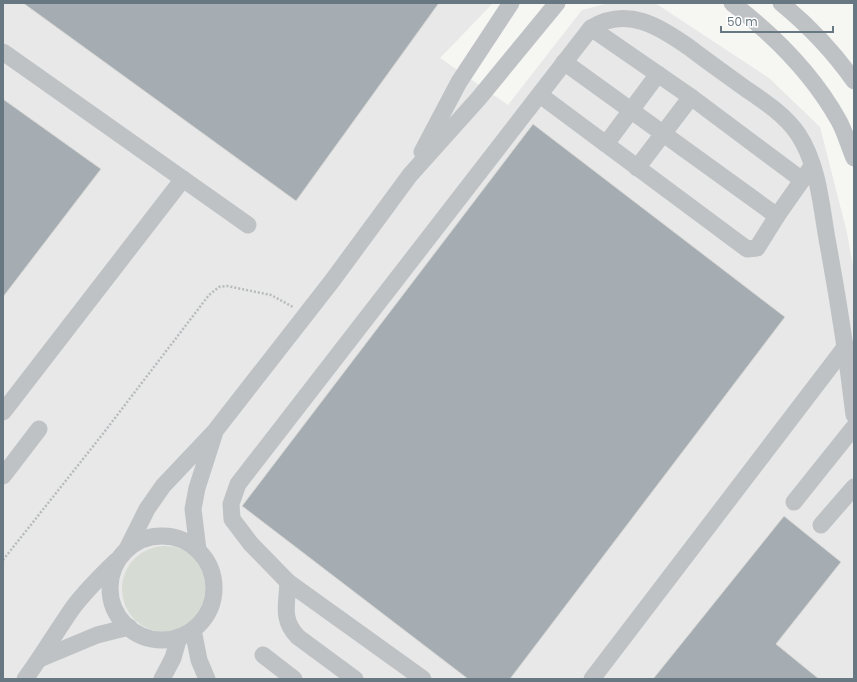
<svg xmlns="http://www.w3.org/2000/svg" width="857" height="682" font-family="Poppins,sans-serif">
<rect width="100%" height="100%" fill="#f6f6f3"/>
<!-- built -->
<polygon fill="#e7e8e7" points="3,3 493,3 440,58 508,105 582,10 609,3 655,3 769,78 820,127 847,233 854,272 854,679 3,679"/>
<!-- green -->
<circle fill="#d6dbd3" cx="165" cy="589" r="43"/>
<!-- building -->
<g fill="#a6adb2" stroke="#d8d8d6">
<polygon points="23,3 439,3 296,201"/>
<polygon points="3,99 101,169 3,297"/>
<polygon points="533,124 785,317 510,679 468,679 242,506"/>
<polygon points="784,516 841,562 776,644 819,679 653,679"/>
</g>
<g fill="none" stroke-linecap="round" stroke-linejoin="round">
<!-- path -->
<polyline stroke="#b8bbbd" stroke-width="2.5" stroke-dasharray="2 2" stroke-linecap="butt" points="3,560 102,435 209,295 219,287 227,286 271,295 293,307"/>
<!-- minor -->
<g stroke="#bec2c5" stroke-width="17">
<path d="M732,3c43,33 81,71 107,118 6,11 10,25 15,37"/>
<path d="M781,3c28,23 52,48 73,78"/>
<polyline points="591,28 691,97 802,180"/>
<polyline points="3,52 248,225"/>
<polyline points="564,62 777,216 812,166"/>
<polyline points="540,95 747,249 757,248 777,216"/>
<polyline points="606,144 658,74"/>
<polyline points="422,152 459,82 511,3"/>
<polyline points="637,168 691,97"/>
<polyline points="3,412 183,179"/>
<polyline points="3,476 39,429"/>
<polyline points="794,502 854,427"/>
<polyline points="821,525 854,487"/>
<circle cx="162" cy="588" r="52"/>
<polyline points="127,549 147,509 163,486 215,431 332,281 410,175 479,98 557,3"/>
<polyline points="198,550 193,509 197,488 214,435"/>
<path d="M288,582c-1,22 -7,38 10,55l57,42"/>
<polyline points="193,630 199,660 207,679"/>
<polyline points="263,655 294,679"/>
<polyline points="42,658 97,635 129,627"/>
<path d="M25,679c17,-23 31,-47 47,-70 13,-18 29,-33 44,-48"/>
<polyline points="162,679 173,658 179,637"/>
<path d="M423,679l-135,-97 -37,-38 -19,-25 -1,-15 7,-20 353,-456c36,-22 68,-2 99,20 18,14 37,27 56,41 19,13 39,26 52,45 20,30 23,70 29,105 11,59 20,117 27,176"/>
<polyline points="592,679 846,346"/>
</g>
</g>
<!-- border -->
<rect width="857" height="682" fill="none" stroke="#687882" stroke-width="8"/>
<!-- scale -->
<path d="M721 26v6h112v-6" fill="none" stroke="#687882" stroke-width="2"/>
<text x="727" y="26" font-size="12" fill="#687882" stroke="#ffffff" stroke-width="3" paint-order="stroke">50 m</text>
</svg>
